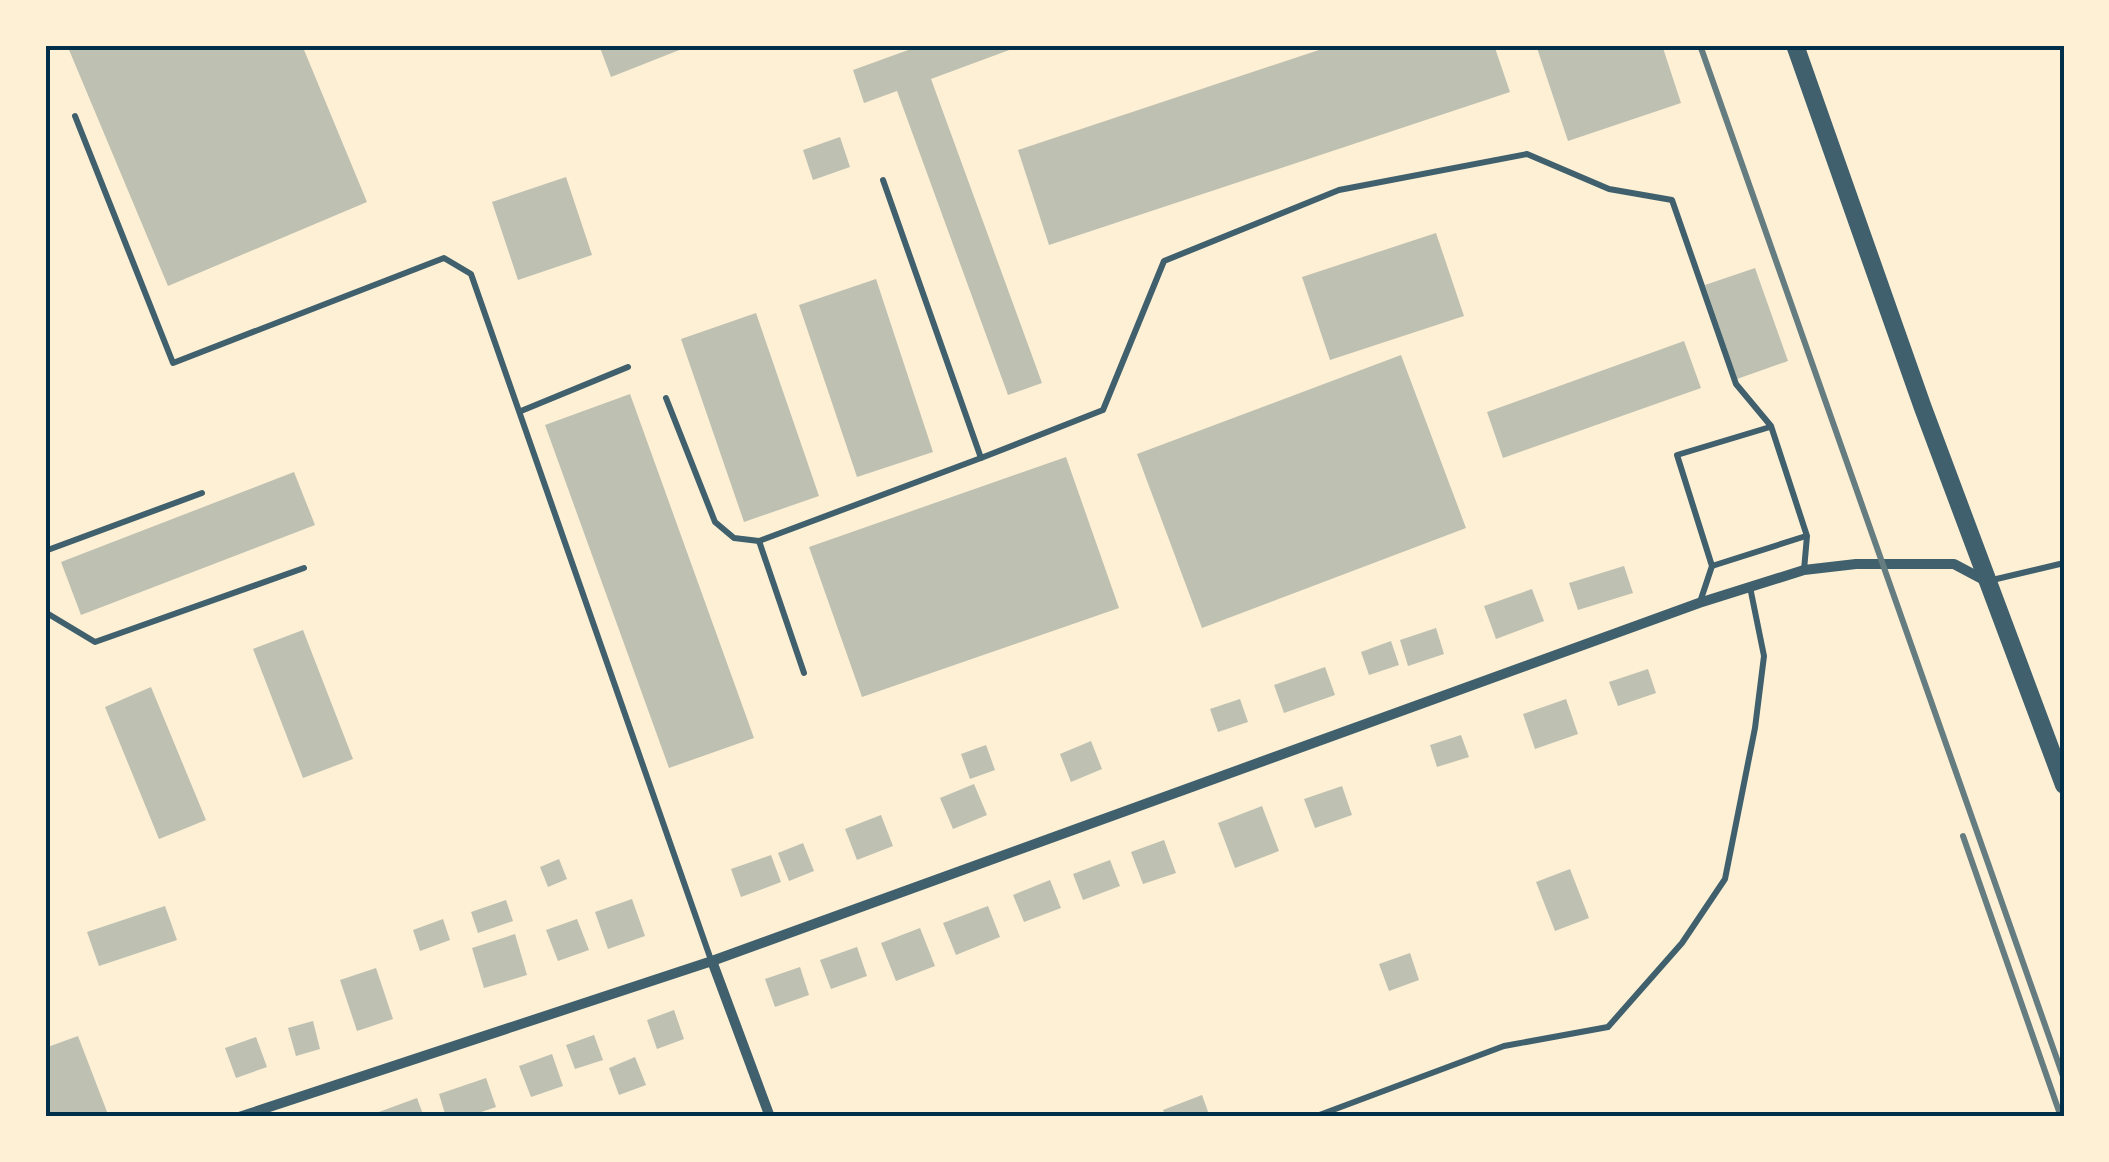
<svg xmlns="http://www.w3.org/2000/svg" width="2109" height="1162" font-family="'DejaVu Sans',sans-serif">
<rect width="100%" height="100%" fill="#fdf0d5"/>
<!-- building -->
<g fill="#bec0b2">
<polygon points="67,45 302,45 367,202 168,286"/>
<polygon points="599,45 692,45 611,77"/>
<polygon points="922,45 1023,45 931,79 1042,383 1008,395 897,91 864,103 853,70"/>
<polygon points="1334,45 1494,45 1510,92 1049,245 1018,150"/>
<polygon points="1536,45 1662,45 1681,103 1568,141"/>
<polygon points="840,137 850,167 813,180 803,150"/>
<polygon points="566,177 592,255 518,280 492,202"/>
<polygon points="1436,233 1464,316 1330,360 1302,277"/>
<polygon points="1755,268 1788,361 1737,379 1705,285"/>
<polygon points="876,279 933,452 857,477 799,305"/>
<polygon points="756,313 819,496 744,522 681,339"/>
<polygon points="1684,341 1701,388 1503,458 1487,412"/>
<polygon points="1401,355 1466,528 1202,628 1137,454"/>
<polygon points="630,394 754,738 669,768 545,425"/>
<polygon points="1066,457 1119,608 862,697 809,547"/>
<polygon points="294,472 315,525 81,615 61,562"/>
<polygon points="1624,566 1633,593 1578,610 1569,583"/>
<polygon points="1532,589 1544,621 1496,639 1484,606"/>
<polygon points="1436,628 1444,654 1408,666 1400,640"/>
<polygon points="303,630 353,759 303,778 253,649"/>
<polygon points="1391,641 1399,665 1369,675 1361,652"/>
<polygon points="1325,667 1335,695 1284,713 1274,685"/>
<polygon points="1648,669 1656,693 1618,706 1609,682"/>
<polygon points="151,687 206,820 159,839 105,707"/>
<polygon points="1240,699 1248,722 1218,732 1210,709"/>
<polygon points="1566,699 1578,734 1535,749 1523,714"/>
<polygon points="1461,735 1469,757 1437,767 1430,745"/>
<polygon points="1091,741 1102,769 1071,782 1060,754"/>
<polygon points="986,745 995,770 970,779 961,754"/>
<polygon points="974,784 987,815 953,829 940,798"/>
<polygon points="1342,786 1352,815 1315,828 1304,799"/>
<polygon points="1262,806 1279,851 1235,868 1218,823"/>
<polygon points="881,815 893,846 857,860 845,829"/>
<polygon points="1164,840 1176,873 1143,884 1131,852"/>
<polygon points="803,843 814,871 789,881 778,853"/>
<polygon points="771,855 781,882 741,897 731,869"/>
<polygon points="559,859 567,879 548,887 540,867"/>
<polygon points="1110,860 1120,886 1083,900 1073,874"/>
<polygon points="1570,869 1589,918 1555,931 1536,882"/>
<polygon points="1050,880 1061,908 1024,922 1013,895"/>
<polygon points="632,899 645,936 608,949 595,912"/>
<polygon points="506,900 513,921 478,933 471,912"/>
<polygon points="165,906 177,940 99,966 87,932"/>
<polygon points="988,906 1000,937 956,955 943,923"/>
<polygon points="443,919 450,940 420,951 413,930"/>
<polygon points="577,919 589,950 558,961 546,930"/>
<polygon points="920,928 935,966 896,981 881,943"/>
<polygon points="515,934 527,975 484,988 472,948"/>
<polygon points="857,947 867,976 831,989 820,960"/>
<polygon points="1410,953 1419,980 1389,991 1379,964"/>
<polygon points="800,967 809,995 775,1007 765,979"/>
<polygon points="376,968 393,1019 357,1031 340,980"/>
<polygon points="674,1010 684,1039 657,1049 647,1020"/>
<polygon points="313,1021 320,1049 296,1056 288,1028"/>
<polygon points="594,1035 603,1060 575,1069 566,1045"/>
<polygon points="78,1036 109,1117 45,1117 45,1048"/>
<polygon points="256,1037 267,1067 236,1078 225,1048"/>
<polygon points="552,1054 563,1086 531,1097 519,1066"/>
<polygon points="635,1057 646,1085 619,1095 609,1068"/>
<polygon points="486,1078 496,1107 467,1117 446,1117 439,1094"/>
<polygon points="1202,1095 1210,1117 1166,1117 1163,1110"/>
<polygon points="417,1098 424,1117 377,1117 376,1113"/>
</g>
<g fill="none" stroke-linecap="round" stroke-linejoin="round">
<!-- service -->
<g stroke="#3f606c" stroke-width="6">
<polyline points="75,116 173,363 444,258 471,274 711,960"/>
<polyline points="883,180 981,458 1103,410 1164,261 1339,190 1527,154 1609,189 1672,200 1736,384 1771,426 1807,536 1804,570"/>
<polyline points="666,398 715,522 734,538 759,541 981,458"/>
<polyline points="521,411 628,367"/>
<polyline points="759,541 804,673"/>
<polyline points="45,551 202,493"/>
<polyline points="1712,566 1806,536"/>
<polyline points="1988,581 2064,563"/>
<polyline points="1700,602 1712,566 1677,455 1770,427"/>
<polyline points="45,612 95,642 304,568"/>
<polyline points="1314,1117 1504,1046 1608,1027 1682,943 1725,879 1755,728 1764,656 1750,587"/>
</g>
<!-- minor -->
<g stroke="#3f606c" stroke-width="10">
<polyline points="712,961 770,1117"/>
<polyline points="239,1117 712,961 1699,603 1804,570 1856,564 1954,564 1986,581"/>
</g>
<!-- tertiary -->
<polyline stroke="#3f606c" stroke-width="18" points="1795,45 1923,408 2064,785"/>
<!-- rail -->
<g stroke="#657d81" stroke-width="6">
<polyline points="1700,45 2064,1079"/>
<polyline points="1963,836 2061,1117"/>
</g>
</g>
<!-- border -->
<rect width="2109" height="1162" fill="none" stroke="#fdf0d5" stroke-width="95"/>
<rect x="48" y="48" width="2014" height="1066" fill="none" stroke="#003049" stroke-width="4"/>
</svg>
